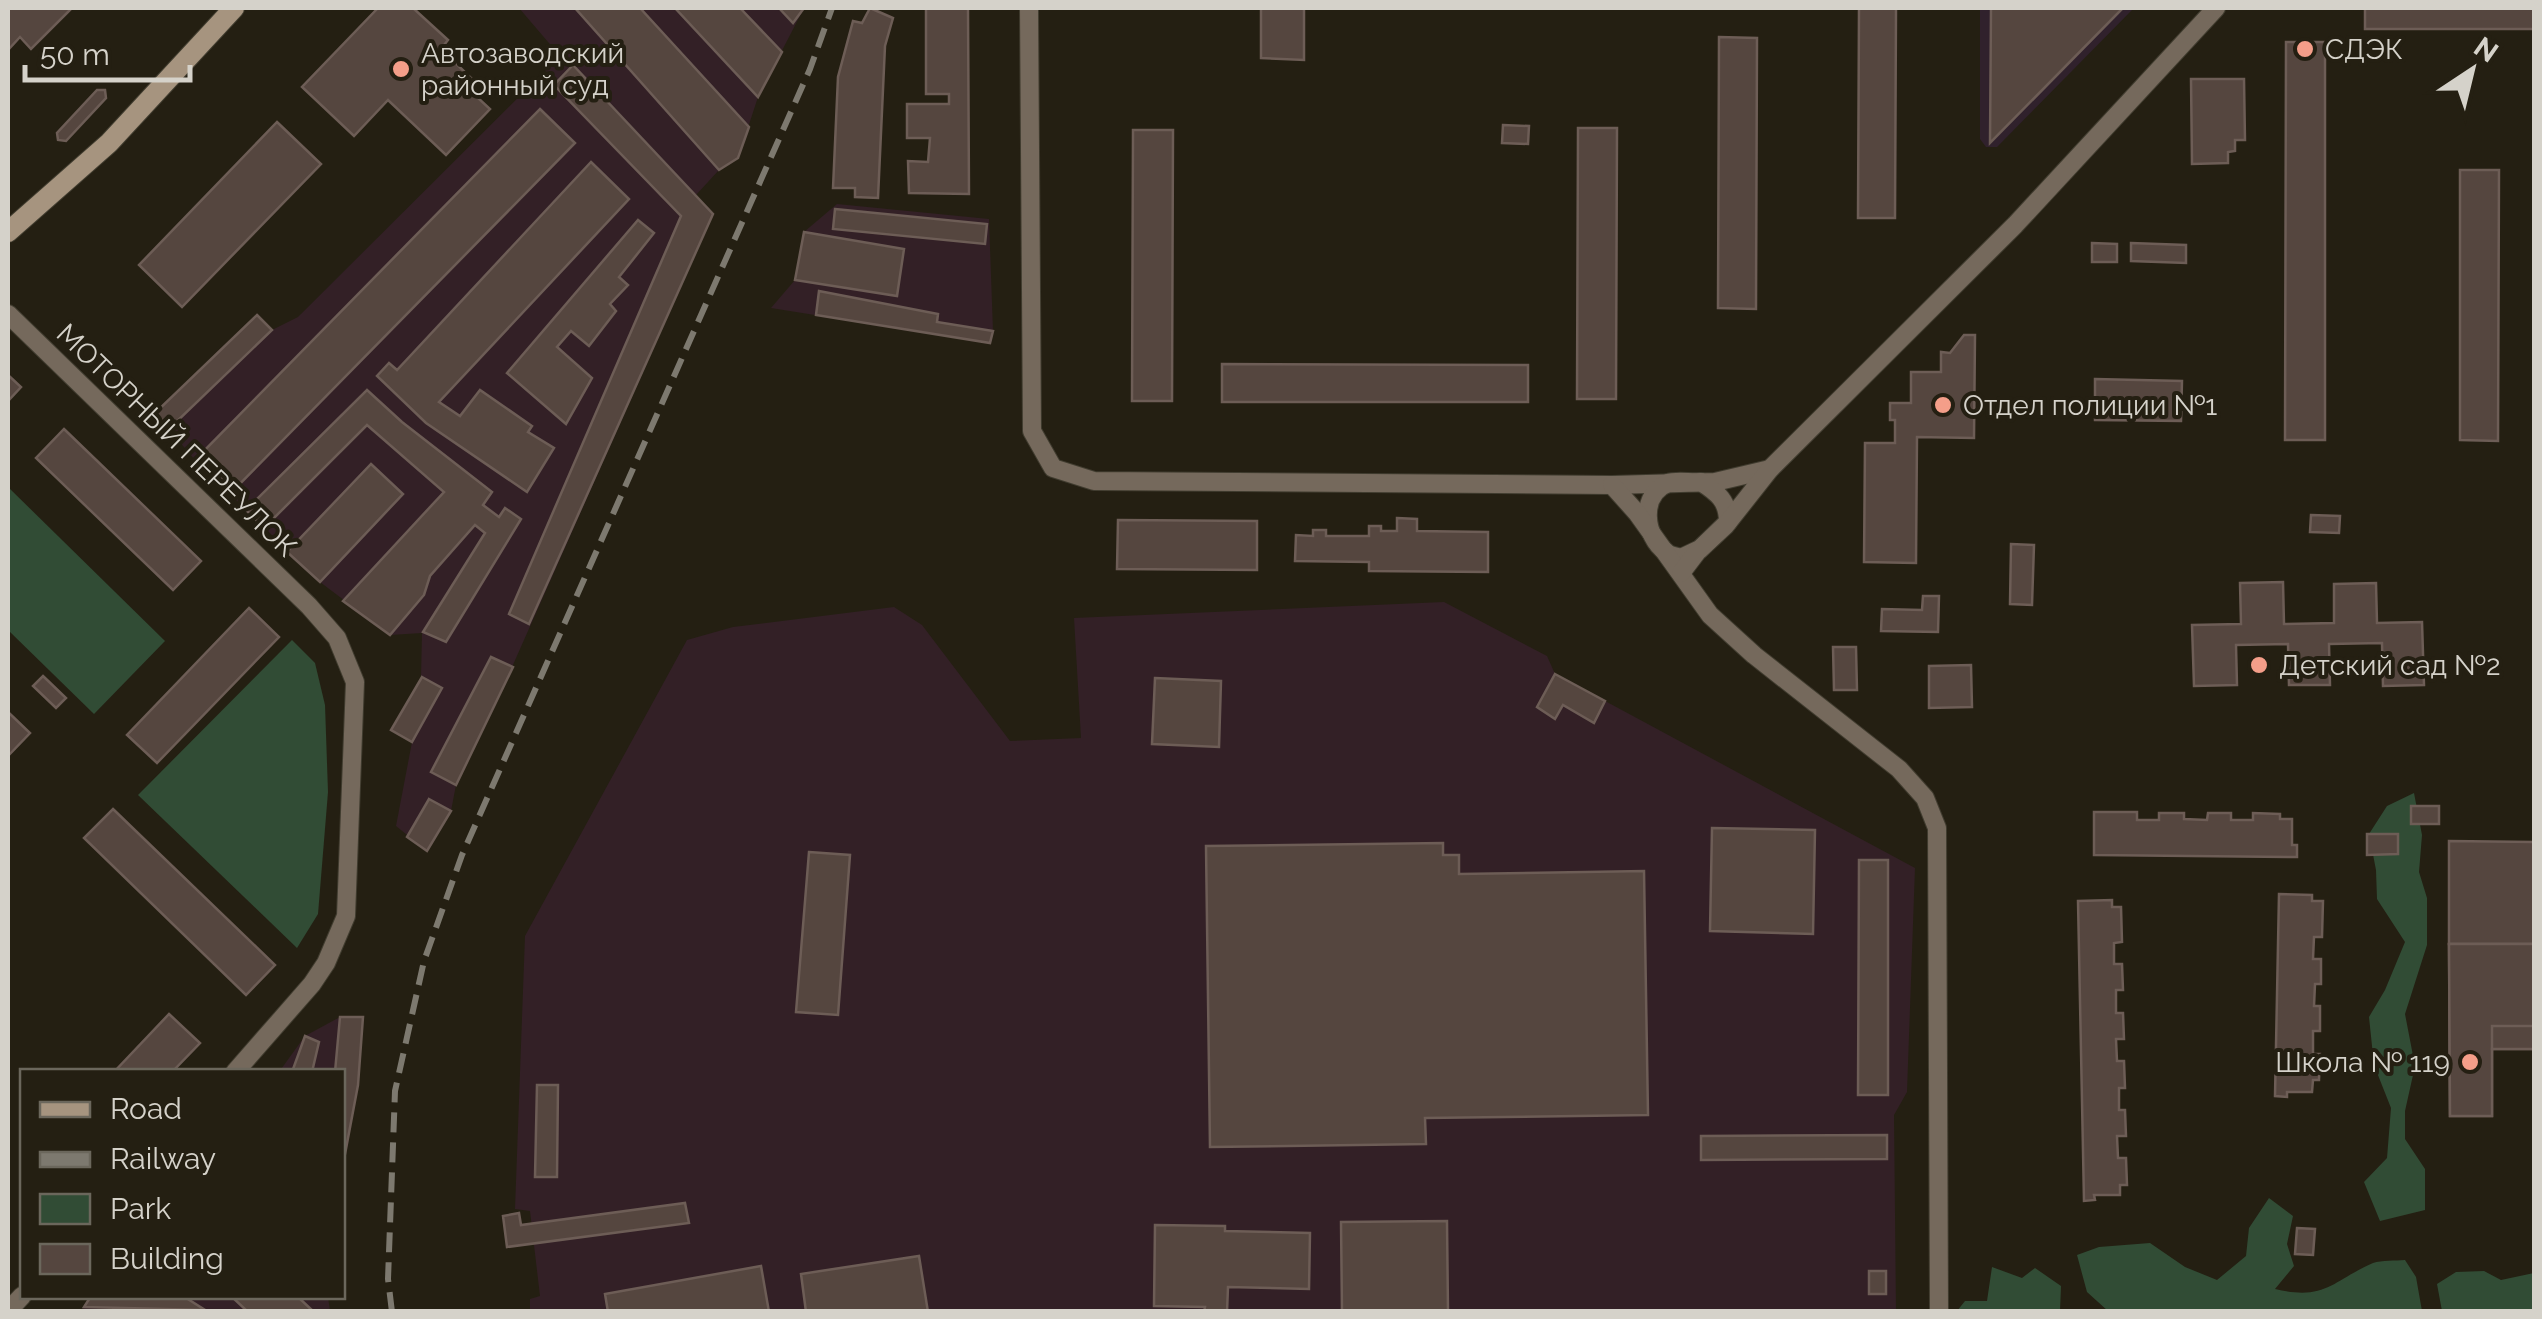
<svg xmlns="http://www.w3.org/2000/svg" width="2542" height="1319" font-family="Raleway,sans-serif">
<rect width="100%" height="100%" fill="#241f12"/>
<!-- commercial -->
<polygon fill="#30212c" points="1980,8 2134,8 1997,147 1986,147 1980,139"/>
<!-- industrial -->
<g fill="#332026">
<polygon points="519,8 804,8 758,97 738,158 719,170 696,195 713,214 512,667 456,785 451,811 427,851 396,826 412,742 391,730 421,677 422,633 390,635 320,582 195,460 155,413 257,315 272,330 298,317 560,56"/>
<polygon points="837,204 989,219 993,331 990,343 771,308 795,280 804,232"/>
<polygon points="1444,602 1547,656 1555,674 1915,868 1907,1092 1894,1115 1896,1311 530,1311 530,1299 540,1296 530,1211 515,1209 525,936 687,640 733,627 894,607 922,625 1010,741 1081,738 1074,618"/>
<polygon points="340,1017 363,1017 358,1085 343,1170 342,1072 279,1072 305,1036"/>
<polygon points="91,1296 328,1297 330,1311 81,1312"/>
</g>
<!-- green -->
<g fill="#314c35">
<polygon points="8,487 165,641 94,714 8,630"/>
<polygon points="292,640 315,663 325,705 328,792 318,914 297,948 138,795"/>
<polygon points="2414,793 2422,835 2419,872 2427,898 2427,945 2405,1014 2415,1066 2405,1111 2405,1139 2425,1169 2425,1210 2380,1221 2364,1182 2387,1158 2391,1108 2374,1065 2369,1017 2385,990 2405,942 2377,899 2376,870 2369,834 2387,806"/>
<path d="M2269,1198l24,18 -6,28 7,22 -19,23c51,12 57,-8 98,-26 9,-3 22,-2 32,-3l11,17 6,34h-314l-21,-19 -10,-37 22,-8 51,-4 35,24 32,13 29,-24 3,-28z"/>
<polygon points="1992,1267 2022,1278 2035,1268 2061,1286 2060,1311 1957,1311 1965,1301 1987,1301"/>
<polygon points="2484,1271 2501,1280 2534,1273 2534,1310 2442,1311 2437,1284 2456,1272"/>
</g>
<!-- building -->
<g fill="#55463f" stroke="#6d5d56" stroke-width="2.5">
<polygon points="8,8 72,8 31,49 20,37 8,50"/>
<polygon points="378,8 413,8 448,40 441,49 471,78 464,85 490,109 446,155 388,100 354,136 302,87"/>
<polygon points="575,8 640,8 749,127 738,158 719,170"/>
<polygon points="675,8 740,8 782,52 758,97"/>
<polygon points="779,8 804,8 793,23"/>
<polygon points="870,8 893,18 885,46 878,198 855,197 855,188 833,188 838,77 853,21 862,23"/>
<polygon points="926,8 968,8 969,194 909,193 908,161 928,162 930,138 907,138 907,104 949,104 949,94 926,94"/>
<polygon points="1261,8 1304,8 1304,60 1261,58"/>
<polygon points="1859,8 1896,8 1895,218 1858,218"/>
<polygon points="1991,8 2123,8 1990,143"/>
<rect x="2365" y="8" width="169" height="21"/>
<polygon points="1719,37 1757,38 1756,309 1718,308"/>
<polygon points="2286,42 2325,42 2325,440 2285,440"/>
<polygon points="573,65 713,214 529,624 509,614 681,216 554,85"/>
<polygon points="2191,79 2244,79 2245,140 2235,140 2235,151 2228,152 2228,163 2192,164"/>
<polygon points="97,90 105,90 106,98 66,141 58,140 57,133"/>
<polygon points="540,109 575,143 230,494 195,460"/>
<polygon points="277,122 321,164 182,307 139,265"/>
<polygon points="1503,125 1529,126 1528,144 1502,143"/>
<polygon points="1578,128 1617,128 1616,399 1577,399"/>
<polygon points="1133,130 1173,130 1172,401 1132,401"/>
<polygon points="591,162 629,199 439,402 460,416 480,390 532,426 528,432 554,448 527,492 426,423 377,376 389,363 397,370"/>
<polygon points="2460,170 2499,170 2498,441 2460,440"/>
<polygon points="835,209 987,224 985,244 833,229"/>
<polygon points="638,220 654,233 619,277 628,285 610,304 616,311 589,346 571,331 557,347 592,378 566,424 507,373"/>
<polygon points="804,232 904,249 897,296 795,280"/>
<polygon points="2092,243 2117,244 2117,262 2092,262"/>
<polygon points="2131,243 2186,245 2186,263 2131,261"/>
<polygon points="819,291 938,314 937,322 993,331 990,343 816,315"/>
<polygon points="257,315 272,330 170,428 155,413"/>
<polygon points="1964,335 1975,335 1974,438 1917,437 1916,563 1864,562 1865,443 1895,443 1895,420 1890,420 1890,403 1911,403 1911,372 1941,372 1941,352 1950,353"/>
<polygon points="1222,364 1528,365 1528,402 1222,402"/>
<polygon points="8,375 21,387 8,401"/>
<polygon points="2095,379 2182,381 2181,421 2095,420"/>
<polygon points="367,390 402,422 492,492 483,505 499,517 505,508 521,519 446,642 423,632 485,533 475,525 430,576 424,595 390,635 343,601 444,492 367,425 264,528 246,510"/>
<polygon points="64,429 201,561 173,590 36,458"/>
<polygon points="371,464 403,494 320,582 287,552"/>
<polygon points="2311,515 2340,516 2339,533 2310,532"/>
<polygon points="1397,518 1417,519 1417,531 1488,532 1488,572 1369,571 1369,562 1295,561 1296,535 1313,536 1313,530 1326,530 1326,536 1369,536 1369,526 1381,526 1381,531 1397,531"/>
<polygon points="1118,520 1257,521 1257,570 1117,569"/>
<polygon points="2011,544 2034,545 2032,605 2010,604"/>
<polygon points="2283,582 2284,624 2334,623 2334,584 2376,583 2377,623 2422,622 2424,685 2383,686 2382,643 2329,644 2330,685 2289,685 2288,644 2236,645 2237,685 2194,686 2192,625 2241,624 2240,583"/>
<polygon points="1923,596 1939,596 1938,632 1881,631 1882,609 1922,610"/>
<polygon points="249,608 279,637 157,763 127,735"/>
<polygon points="1833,647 1856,647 1857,690 1834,690"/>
<polygon points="491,657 513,667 456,785 431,772"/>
<polygon points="1971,665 1972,707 1929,708 1929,666"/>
<polygon points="1555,674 1605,701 1594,723 1563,705 1555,719 1537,707"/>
<polygon points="43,676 66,698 56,708 33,686"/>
<polygon points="422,677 442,688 412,742 391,730"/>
<polygon points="1155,678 1221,681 1219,747 1152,744"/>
<polygon points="8,712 30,733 8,756"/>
<polygon points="429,799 451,811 427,851 407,837"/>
<rect x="2411" y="806" width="28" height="18"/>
<polygon points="113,809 275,965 246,995 84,838"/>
<polygon points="2094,812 2137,812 2137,820 2159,820 2159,813 2184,813 2184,819 2207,820 2208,813 2231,813 2231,820 2253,820 2253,813 2280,814 2280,819 2292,819 2292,845 2297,845 2297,857 2094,855"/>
<polygon points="1712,828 1815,830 1813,934 1710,931"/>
<polygon points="2367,834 2398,834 2398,854 2367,855"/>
<polygon points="2449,841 2534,842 2534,944 2449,944"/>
<polygon points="1443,843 1443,855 1459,855 1459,874 1644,871 1648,1115 1425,1118 1426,1144 1210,1147 1206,846"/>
<polygon points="809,852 850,855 838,1015 796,1012"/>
<polygon points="1859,860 1888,860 1888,1095 1858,1095"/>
<polygon points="2279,894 2312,895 2312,901 2323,901 2322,937 2314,937 2313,959 2321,959 2321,984 2315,984 2314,1006 2320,1006 2320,1031 2313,1031 2313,1054 2320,1054 2319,1080 2313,1080 2312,1092 2287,1092 2287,1097 2275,1096"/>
<polygon points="2112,900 2112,907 2121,907 2122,942 2114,943 2114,964 2122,964 2123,990 2116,990 2116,1013 2123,1013 2124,1039 2116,1039 2117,1061 2124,1061 2125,1088 2119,1088 2119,1110 2125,1110 2126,1136 2117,1136 2118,1158 2126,1158 2127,1185 2120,1185 2120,1195 2094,1195 2095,1200 2084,1201 2078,901"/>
<polygon points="2449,944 2534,944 2534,1026 2492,1026 2492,1116 2450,1116"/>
<polygon points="2449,944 2534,944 2534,1049 2492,1049 2492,1116 2450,1116"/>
<polygon points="169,1014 200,1043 172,1072 114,1072"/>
<polygon points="340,1017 363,1017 358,1085 342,1170 342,1072 335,1072"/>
<rect x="2492" y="1026" width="42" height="23"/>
<polygon points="305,1036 319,1042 312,1072 292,1072"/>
<polygon points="537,1085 558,1085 557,1177 535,1177"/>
<polygon points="1887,1135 1887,1159 1701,1160 1701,1136"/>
<polygon points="685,1203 689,1223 507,1247 503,1216 519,1213 521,1225"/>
<polygon points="1447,1221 1448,1312 1342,1312 1341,1222"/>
<polygon points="1155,1225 1225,1226 1225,1231 1310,1233 1309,1289 1228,1287 1227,1312 1204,1312 1205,1307 1154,1306"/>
<polygon points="2297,1228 2315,1229 2313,1255 2295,1254"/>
<polygon points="919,1256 928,1312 806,1312 801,1274"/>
<polygon points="761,1266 769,1312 608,1312 605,1294"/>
<rect x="1869" y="1271" width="17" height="23"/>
<polygon points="91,1296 183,1296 205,1310 84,1307"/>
<polygon points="231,1296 297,1296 314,1312 248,1312"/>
</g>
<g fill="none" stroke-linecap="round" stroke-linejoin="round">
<defs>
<g id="street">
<polyline points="1029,8 1032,431 1053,468 1094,481 1612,485 1715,482 1770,469"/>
<polyline points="8,314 309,606 337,638 355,682 346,916 326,963 312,984 235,1072"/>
<path d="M1701,482c17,11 27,19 27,40l-28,27 -19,9c-5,-2 -11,-2 -15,-6 -22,-15 -27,-57 2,-69 8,-3 24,0 33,-1z"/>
<polyline points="1612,485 1637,513 1710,615 1754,655 1899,769 1925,798 1937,828 1939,1312"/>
<polyline points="1681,573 1697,552 1725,526 1770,469 2015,225 2216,8"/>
<polyline points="8,1311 22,1296"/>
</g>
<polyline id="secondary" points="8,232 109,143 234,8"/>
</defs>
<!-- street casing -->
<use href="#street" stroke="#403c2f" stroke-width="20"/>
<!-- secondary casing -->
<use href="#secondary" stroke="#403c2f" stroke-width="22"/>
<!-- street -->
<use href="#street" stroke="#75695c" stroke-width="18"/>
<!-- secondary -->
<use href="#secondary" stroke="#a6947f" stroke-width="20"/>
<!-- rail -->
<polyline stroke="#7d796f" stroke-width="6" stroke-dasharray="20 10" stroke-linecap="butt" points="392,1312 388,1279 395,1091 424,961 462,855 810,69 832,8"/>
</g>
<!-- markers -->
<g fill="#f49e89" stroke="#241f12" stroke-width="4">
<circle cx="2305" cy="49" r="10"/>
<circle cx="401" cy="69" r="10"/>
<circle cx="1943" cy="405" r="10"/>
<circle cx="2259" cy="665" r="10"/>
<circle cx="2470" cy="1062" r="10"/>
</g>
<g text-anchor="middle" stroke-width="8" stroke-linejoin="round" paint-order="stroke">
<!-- poi labels -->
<g font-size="28" fill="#d5d2ca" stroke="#241f12" text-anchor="start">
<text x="2325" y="59">СДЭК</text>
<text x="421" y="63">Автозаводский<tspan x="421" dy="32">районный суд</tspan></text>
<text x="1963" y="415">Отдел полиции №1</text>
<text x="2279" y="675">Детский сад №2</text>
<text x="2450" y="1072" text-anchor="end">Школа № 119</text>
</g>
<!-- street labels -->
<g font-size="28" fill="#d5d2ca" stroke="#241f12">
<text transform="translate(177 440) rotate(44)" y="10">МОТОРНЫЙ ПЕРЕУЛОК</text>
</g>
</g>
<!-- border -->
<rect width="2542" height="1319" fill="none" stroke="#d5d2ca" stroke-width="20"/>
<!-- legend -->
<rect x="20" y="1069" width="325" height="230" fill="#241f12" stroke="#6b675c" stroke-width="2.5"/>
<rect x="40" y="1102" width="50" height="15" fill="#a6947f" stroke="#6b675c" stroke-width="2.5"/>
<text x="110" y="1119" font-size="30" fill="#d5d2ca">Road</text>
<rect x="40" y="1152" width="50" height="15" fill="#7d796f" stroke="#6b675c" stroke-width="2.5"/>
<text x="110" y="1169" font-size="30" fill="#d5d2ca">Railway</text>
<rect x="40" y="1194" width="50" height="30" fill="#314c35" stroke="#6b675c" stroke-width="2.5"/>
<text x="110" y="1219" font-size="30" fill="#d5d2ca">Park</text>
<rect x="40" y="1244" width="50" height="30" fill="#55463f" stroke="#6b675c" stroke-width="2.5"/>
<text x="110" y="1269" font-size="30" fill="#d5d2ca">Building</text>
<!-- north arrow -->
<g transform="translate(2472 70) rotate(35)" stroke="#241f12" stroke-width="8" paint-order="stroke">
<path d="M0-8L18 38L0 25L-18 38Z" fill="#d5d2ca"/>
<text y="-15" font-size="28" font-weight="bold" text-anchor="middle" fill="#d5d2ca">N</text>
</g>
<!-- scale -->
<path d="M25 65v15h165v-15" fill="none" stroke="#d5d2ca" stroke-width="5"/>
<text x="40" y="65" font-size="30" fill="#d5d2ca" stroke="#241f12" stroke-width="8" paint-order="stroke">50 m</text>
</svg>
